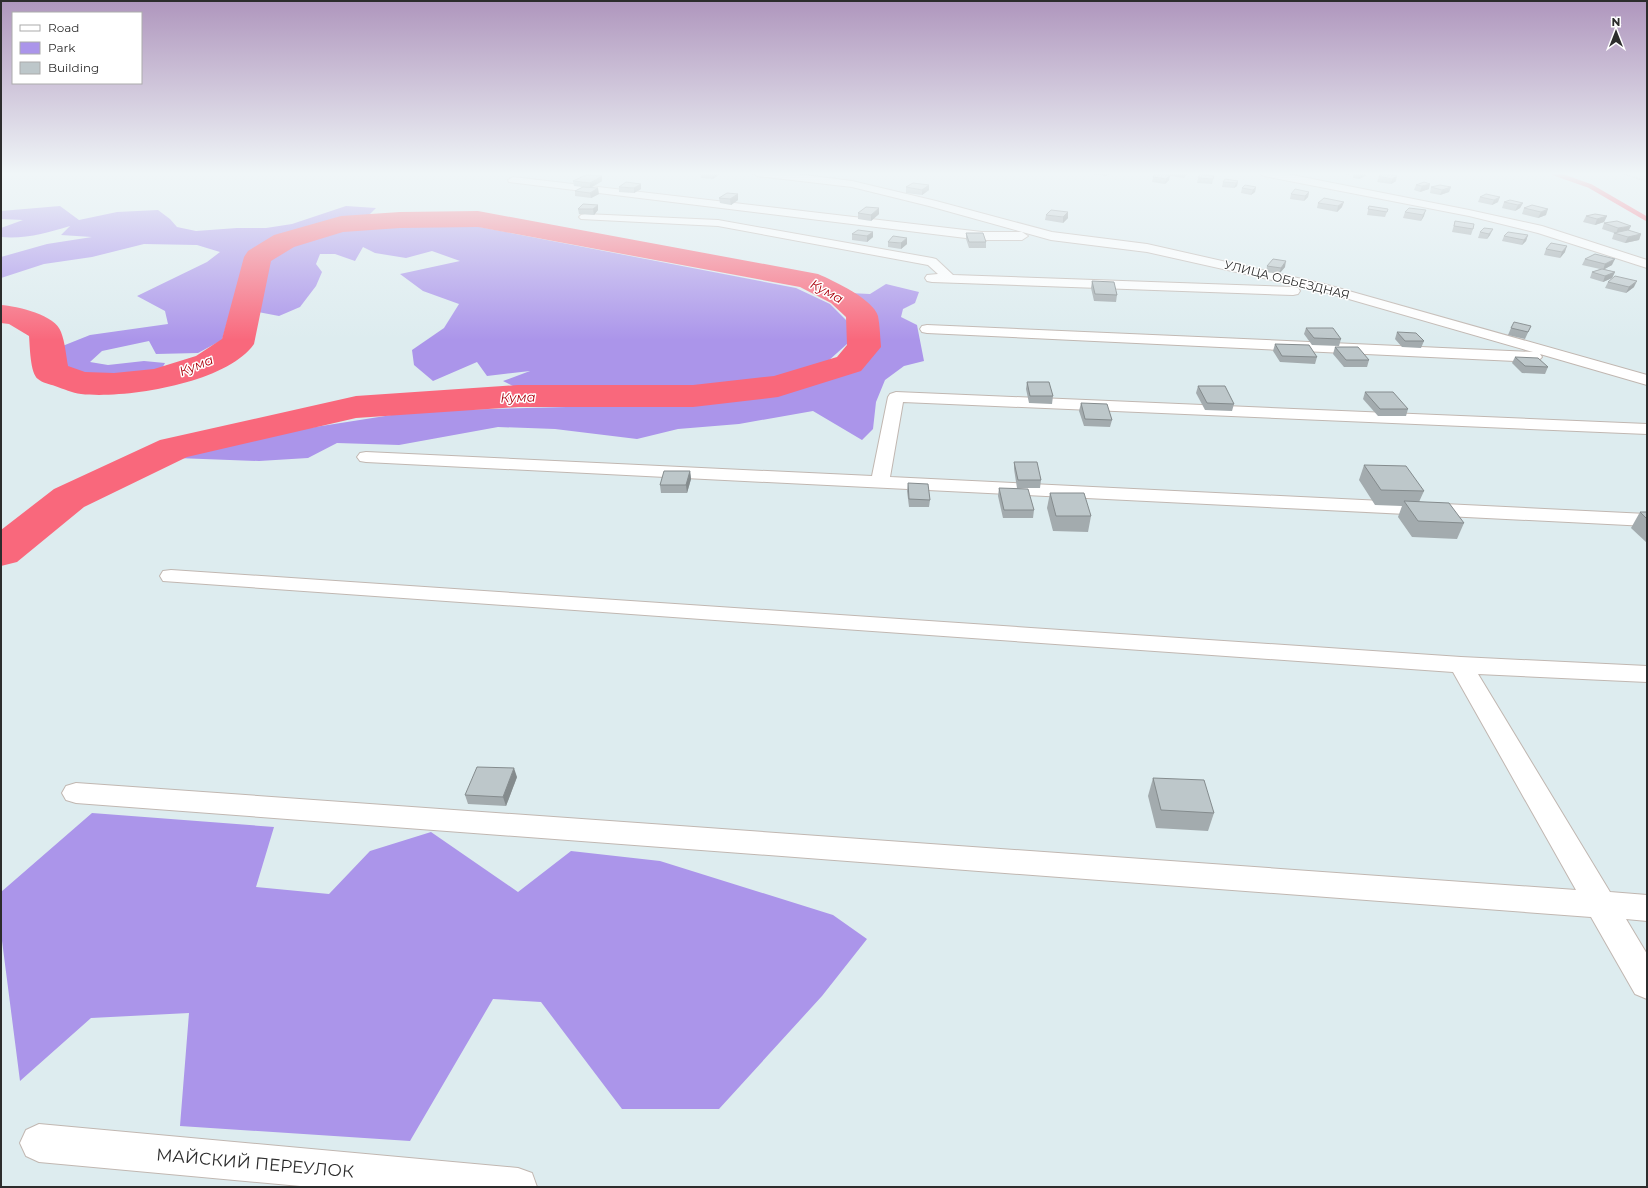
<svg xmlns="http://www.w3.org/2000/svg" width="1648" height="1188" font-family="Montserrat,sans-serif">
<rect width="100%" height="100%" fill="#ddecef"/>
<!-- green -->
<g fill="#ab95ea">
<path d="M60,206l19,14 38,-8 41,-2 12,9 7,8 19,4 41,-3h29l26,-4 54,-18 30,2 -8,8 -31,6 -64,17 -27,17 -24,84 -24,13 -42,1 -7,-13 -47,10 -12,11 18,3 36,-4 21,2 -5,9 -38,6 -30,1 -30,-11 -2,-21 30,-12 78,-11 -3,-13 -28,-15 70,-34 13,-10 -23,-7 -53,-1 -52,13 -48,7 -43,14v-21l46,-13 45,-7 -31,-2 9,-9c-23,7 -44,13 -69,11v-9l22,-8 -22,-1v-8z"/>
<polygon points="464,224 796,288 830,304 851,325 847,344 827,362 778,379 696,388 525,392 503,381 530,371 487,376 477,362 433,381 414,365 412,350 444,328 459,304 423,291 400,274 460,261 432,251 406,258 375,253 363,247 355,261 335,254 320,254 316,264 322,272 316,286 300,307 279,316 258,312 267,277 269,258 295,242 342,228 396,225"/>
<polygon points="886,284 919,292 915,303 903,309 901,317 917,325 924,361 904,366 885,380 876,402 873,429 862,440 813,411 739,424 678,429 637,439 555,429 498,427 399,445 337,443 308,458 259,461 177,458 277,433 417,411 683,404 783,390 857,366 873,348 874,340 870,313 860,300 849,293 870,294"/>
<polygon points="92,813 274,827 256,887 329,894 370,851 431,832 518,892 571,851 660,861 833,915 867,939 822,996 719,1109 622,1109 541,1002 493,999 410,1141 180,1126 189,1013 91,1018 20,1081 1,933 1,892"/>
</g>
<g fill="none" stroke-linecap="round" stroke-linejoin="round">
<!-- stream -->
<polyline stroke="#f9687c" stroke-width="4.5" points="1553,173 1590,186 1647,219"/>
<!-- river -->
<path fill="#f9687c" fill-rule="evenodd" d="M478,211l340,63c16,7 55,25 60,42 2,10 2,21 3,31l-20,24 -83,26 -85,10h-175l-162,11 -169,39 -103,50 -67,55 -16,4v-36l53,-41 106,-49 196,-44 162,-11h175l81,-9 63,-19 10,-12 -1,-28 -15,-14 -31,-16 -322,-60 -78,1 -57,4 -49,15 -23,14 -17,83c-27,39 -128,55 -173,50 -9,-1 -17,-5 -26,-8 -5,-2 -13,-3 -17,-7 -8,-6 -8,-33 -9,-43l-20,-12 -8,-1v-18c16,1 55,10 60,27 4,10 5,23 7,34l17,6 29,1 40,-4 42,-13 26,-17 22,-82 4,-6 26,-16 67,-19 59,-4z"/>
<defs>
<g id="minor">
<polygon points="752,173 788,173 852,181 936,201 1052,232 1147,244 1324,284 1647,375 1647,385 1540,354 1542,357 1539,360 1534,362 927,333 922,332 920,329 922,326 927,325 1533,352 1321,291 1147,252 1051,240 929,206 852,187 757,176"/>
<polygon points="1259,173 1282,173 1469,210 1542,226 1647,260 1647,268 1538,233 1469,216 1264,176"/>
<polygon points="513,177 982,232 1022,232 1028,236 1022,240 982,240 509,182 508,180"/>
<polygon points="585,214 718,220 932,258 936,259 953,275 1293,287 1298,288 1300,291 1298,294 1293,295 932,282 927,281 925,278 927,275 938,274 928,265 718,226 581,219 579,217 581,215"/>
<polygon points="896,392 1647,424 1647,434 903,402 890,477 1647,514 1647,526 366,462 360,461 357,457 360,453 366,452 872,476 888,397 890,394"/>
<polygon points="171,570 1461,657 1647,666 1647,682 1478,674 1610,892 1647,895 1647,921 1626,919 1647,954 1647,999 1635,994 1591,917 76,803 66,800 62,793 66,786 76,783 1576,890 1453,672 163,581 160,576 163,571"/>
<polygon points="39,1124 518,1168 532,1173 537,1187 311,1187 39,1162 26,1156 20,1143 26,1130"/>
</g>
</defs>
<!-- minor casing -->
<use href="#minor" stroke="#c1b7b1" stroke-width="2"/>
<!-- path -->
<polyline stroke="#c8c8c8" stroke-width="1.5" stroke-dasharray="1.5 1" stroke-linecap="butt" points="1622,173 1647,182"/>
<!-- minor -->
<use href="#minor" fill="#fff" fill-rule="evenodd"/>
</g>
<!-- wall -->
<g fill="#a3abae">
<polygon points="700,173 720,173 720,174 713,179 701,178"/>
<polygon points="1094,173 1110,173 1106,176 1094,174"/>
<polygon points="1169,173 1187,173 1184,178 1170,176 1169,180 1165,184 1152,182 1153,177 1169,174"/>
<polygon points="1340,173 1352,173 1349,175"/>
<polygon points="1354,173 1366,173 1365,176 1359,179 1353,178"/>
<polygon points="1384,173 1396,181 1391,184 1377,182 1379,176"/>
<polygon points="1214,176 1212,184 1197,183 1198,178"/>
<polygon points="573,181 602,181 591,188 599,194 591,198 575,196 575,191 582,187 574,186"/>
<polygon points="1238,181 1237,186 1234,188 1222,187 1223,182"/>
<polygon points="1424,182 1429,189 1420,192 1414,190 1416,185"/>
<polygon points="929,185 929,190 922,195 906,193 906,187"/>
<polygon points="619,187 641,189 634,193 619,192"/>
<polygon points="1256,187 1255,192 1251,195 1241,193 1242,188"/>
<polygon points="1431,187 1451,187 1449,192 1440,195 1430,193"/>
<polygon points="1309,192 1308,197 1304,201 1290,199 1291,194"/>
<polygon points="738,194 738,200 731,205 720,203 719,198"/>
<polygon points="1486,194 1498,202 1492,205 1478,202 1480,197"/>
<polygon points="1504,202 1523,203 1520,208 1515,211 1502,208"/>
<polygon points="1318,203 1342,207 1337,212 1317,208"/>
<polygon points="583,204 598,210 594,215 579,214 578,209"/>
<polygon points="1532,205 1546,215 1538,218 1522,214 1524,208"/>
<polygon points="1369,206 1388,209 1385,217 1367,215"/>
<polygon points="1409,208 1424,216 1421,221 1403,218 1405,212"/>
<polygon points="858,213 879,214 871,221 858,219"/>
<polygon points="1046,215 1068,218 1063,223 1045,220"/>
<polygon points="1586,216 1607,216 1604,222 1595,225 1583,222"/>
<polygon points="1455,221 1473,229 1471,235 1452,232"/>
<polygon points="1604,223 1629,231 1641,234 1639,240 1625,243 1612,239 1614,233 1602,229"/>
<polygon points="1484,228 1490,235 1487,239 1478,238 1480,232"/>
<polygon points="873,232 873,237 867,242 852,240 852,234"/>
<polygon points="966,233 986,242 986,248 969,248 966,239"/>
<polygon points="1528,235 1526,241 1522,245 1502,241 1504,236"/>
<polygon points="888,242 907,244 901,249 888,247"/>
<polygon points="1546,249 1565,252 1560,258 1544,255"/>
<polygon points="1585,259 1612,265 1604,269 1615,272 1612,278 1603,282 1590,278 1592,272 1600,269 1582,265"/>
<polygon points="1267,266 1285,267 1279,274 1266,272"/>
<polygon points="1092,281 1117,295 1116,302 1094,301 1091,288"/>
<polygon points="1608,282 1634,287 1626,293 1605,288"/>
<polygon points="1531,326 1525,339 1508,335 1511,328"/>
<polygon points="1306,328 1341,339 1339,346 1312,345 1304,334"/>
<polygon points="1397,332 1424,341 1421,348 1402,347 1395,339"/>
<polygon points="1275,344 1317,357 1315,364 1280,362 1273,351"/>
<polygon points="1335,347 1369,360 1367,367 1344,367 1333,354"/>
<polygon points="1515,357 1548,367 1545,374 1522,373 1512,363"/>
<polygon points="1027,382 1053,396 1052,404 1029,403 1026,389"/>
<polygon points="1198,386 1234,404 1232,411 1205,410 1196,393"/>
<polygon points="1365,392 1408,409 1406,416 1378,416 1363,399"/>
<polygon points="1081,403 1112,420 1110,427 1084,426 1079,411"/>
<polygon points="1014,462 1041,480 1040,488 1017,488 1014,469"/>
<polygon points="1364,465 1424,491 1419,502 1464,523 1457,539 1412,537 1398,517 1402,506 1375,505 1359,480"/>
<polygon points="690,471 691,479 687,493 661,493 660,485"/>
<polygon points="908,483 930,500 929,507 909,507 907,491"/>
<polygon points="999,488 1034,510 1033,518 1003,518 998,496"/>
<polygon points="1050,493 1091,516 1088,532 1053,531 1047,508"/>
<polygon points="1640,512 1647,512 1647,543 1631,528"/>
<polygon points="517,777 506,806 468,804 465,795"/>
<polygon points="1153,778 1214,813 1208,831 1156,828 1148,796"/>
</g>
<!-- shaded-wall -->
<g fill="#848b8d">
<polygon points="714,173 720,173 720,174 713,179 713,174"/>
<polygon points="1106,173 1110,173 1106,176"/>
<polygon points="1361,173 1366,173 1365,176 1359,179 1360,174"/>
<polygon points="1170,175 1169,180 1165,184 1166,179"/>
<polygon points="602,176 602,181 590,188 590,183"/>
<polygon points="1397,176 1396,181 1391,184 1392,179"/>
<polygon points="1238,181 1237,186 1234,188 1236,183"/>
<polygon points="641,184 641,189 634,193 634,188"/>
<polygon points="1430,184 1429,189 1420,192 1422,186"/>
<polygon points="929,185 929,190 922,195 922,190"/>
<polygon points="1256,187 1255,192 1251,195 1253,190"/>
<polygon points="1451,187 1449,192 1440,195 1442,190"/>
<polygon points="598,188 599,194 591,198 590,193"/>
<polygon points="1309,192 1308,197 1304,201 1305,196"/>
<polygon points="738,194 738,200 731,205 730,199"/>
<polygon points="1500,197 1498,202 1492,205 1494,200"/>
<polygon points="1344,202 1342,207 1337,212 1338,206"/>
<polygon points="1523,203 1520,208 1515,211 1518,205"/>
<polygon points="598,205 598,210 594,215 593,209"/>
<polygon points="879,208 879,214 871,221 871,215"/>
<polygon points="1548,209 1546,215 1538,218 1541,212"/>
<polygon points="1426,210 1424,216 1421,221 1423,215"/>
<polygon points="1068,212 1068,218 1063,223 1063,217"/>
<polygon points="1607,216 1604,222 1595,225 1597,219"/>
<polygon points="1631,226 1628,232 1616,234 1618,228"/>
<polygon points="1493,229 1490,235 1487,239 1489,234"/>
<polygon points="873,232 873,237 867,242 867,236"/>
<polygon points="1641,234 1639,240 1625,243 1628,237"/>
<polygon points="1528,235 1526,241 1522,245 1524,240"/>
<polygon points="907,238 907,244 901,249 901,243"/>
<polygon points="1567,246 1565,252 1560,258 1562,252"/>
<polygon points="1615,259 1612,265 1603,270 1605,264"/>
<polygon points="1286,261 1285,267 1279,274 1281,268"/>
<polygon points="1615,272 1612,278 1603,282 1605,276"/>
<polygon points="1637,281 1634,287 1626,293 1629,287"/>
<polygon points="690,471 691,479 687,493 686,485"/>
<polygon points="514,768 517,777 506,806 503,797"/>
</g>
<!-- building -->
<g fill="#bdc7ca" stroke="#848b8d">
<polygon points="1156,173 1161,173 1170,175 1166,179 1153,177"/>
<polygon points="1384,173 1397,176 1392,179 1379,176"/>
<polygon points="1200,174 1214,176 1213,179 1198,178"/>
<polygon points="586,175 602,176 590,183 573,181"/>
<polygon points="1225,179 1238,181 1236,183 1223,182"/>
<polygon points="626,182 641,184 634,188 619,187"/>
<polygon points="1424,182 1430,184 1422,186 1416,185"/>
<polygon points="913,183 929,185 922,190 906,187"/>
<polygon points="1245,185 1256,187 1253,190 1242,188"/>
<polygon points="1440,185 1451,187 1442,190 1431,187"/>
<polygon points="583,187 598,188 590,193 575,191"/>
<polygon points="1295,189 1309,192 1305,196 1291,194"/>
<polygon points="727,193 738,194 730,199 719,198"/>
<polygon points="1486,194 1500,197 1494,200 1480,197"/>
<polygon points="1324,198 1344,202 1338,206 1318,203"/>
<polygon points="1510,200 1523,203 1518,205 1504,202"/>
<polygon points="583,204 598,205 593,209 578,209"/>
<polygon points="1532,205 1548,209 1541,212 1524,208"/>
<polygon points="1369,206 1388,209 1387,212 1368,209"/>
<polygon points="866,207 879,208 871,215 858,213"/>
<polygon points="1409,208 1426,210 1423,215 1405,212"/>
<polygon points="1051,210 1068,212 1063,217 1046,215"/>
<polygon points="1595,214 1607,216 1597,219 1586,216"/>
<polygon points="1455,221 1474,224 1473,229 1454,226"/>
<polygon points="1617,221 1631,226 1618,228 1604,223"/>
<polygon points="1484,228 1493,229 1489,234 1480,232"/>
<polygon points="858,230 873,232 867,236 852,234"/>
<polygon points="1628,230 1641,234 1628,237 1614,233"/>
<polygon points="1508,232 1528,235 1524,240 1504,236"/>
<polygon points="966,233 983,233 986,242 969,242"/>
<polygon points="893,236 907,238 901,243 888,242"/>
<polygon points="1551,243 1567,246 1562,252 1546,249"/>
<polygon points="1595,254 1615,259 1605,264 1585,259"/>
<polygon points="1273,259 1286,261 1281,268 1267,266"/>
<polygon points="1602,269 1615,272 1605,276 1592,272"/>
<polygon points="1615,276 1637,281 1629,287 1608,282"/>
<polygon points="1092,281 1114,282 1117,295 1095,294"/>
<polygon points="1514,322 1531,326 1528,332 1511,328"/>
<polygon points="1306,328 1333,328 1341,339 1314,338"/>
<polygon points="1397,332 1416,333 1424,341 1405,341"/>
<polygon points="1275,344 1309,345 1317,357 1282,356"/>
<polygon points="1335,347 1358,347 1369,360 1346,360"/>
<polygon points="1515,357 1538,358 1548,367 1525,366"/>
<polygon points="1027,382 1049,382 1053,396 1030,396"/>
<polygon points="1198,386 1225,386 1234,404 1207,403"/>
<polygon points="1365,392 1393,392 1408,409 1380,409"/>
<polygon points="1081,403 1107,404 1112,420 1085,419"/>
<polygon points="1014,462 1037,462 1041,480 1018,480"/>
<polygon points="1364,465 1406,466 1424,491 1381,490"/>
<polygon points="664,471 690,471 686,485 660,485"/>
<polygon points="908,483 928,484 930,500 909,499"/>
<polygon points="999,488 1028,489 1034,510 1004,510"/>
<polygon points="1050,493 1084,493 1091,516 1056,516"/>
<polygon points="1404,501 1449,503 1464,523 1418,521"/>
<polygon points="1640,512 1647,512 1647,519"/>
<polygon points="477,767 514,768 503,797 465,795"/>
<polygon points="1153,778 1204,780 1214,813 1161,810"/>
</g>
<!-- sky -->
<linearGradient id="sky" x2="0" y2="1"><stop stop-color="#af96bd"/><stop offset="0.51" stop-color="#f0f6f8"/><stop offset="1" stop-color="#f0f6f8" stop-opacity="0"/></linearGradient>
<rect width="1648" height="340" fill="url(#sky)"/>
<g text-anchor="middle" stroke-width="3" stroke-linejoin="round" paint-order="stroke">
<!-- far-street labels -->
<g font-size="12" fill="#2c2c2c" stroke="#fff">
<text transform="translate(1287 280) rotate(14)" y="4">УЛИЦА ОБЬЕЗДНАЯ</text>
</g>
<!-- far-water labels -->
<g font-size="13" font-style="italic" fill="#ab010c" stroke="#fff">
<text transform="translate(827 291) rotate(29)" y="5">Кума</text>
<text transform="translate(196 365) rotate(-22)" y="5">Кума</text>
<text transform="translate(518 397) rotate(-2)" y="5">Кума</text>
</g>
<!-- near-street labels -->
<g font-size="17" fill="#2c2c2c" stroke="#fff">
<text transform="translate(255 1163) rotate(5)" y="6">МАЙСКИЙ ПЕРЕУЛОК</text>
</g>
</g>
<!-- border -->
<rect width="1648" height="1188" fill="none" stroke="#2c2c2c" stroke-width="4"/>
<!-- legend -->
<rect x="12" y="12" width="130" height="72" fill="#ffffff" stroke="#ababab"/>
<rect x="20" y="25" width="20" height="6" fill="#ffffff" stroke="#ababab"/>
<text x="48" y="32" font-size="12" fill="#2c2c2c">Road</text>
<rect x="20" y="42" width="20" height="12" fill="#ab95ea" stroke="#ababab"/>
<text x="48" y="52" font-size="12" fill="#2c2c2c">Park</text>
<rect x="20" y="62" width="20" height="12" fill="#bdc7ca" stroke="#ababab"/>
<text x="48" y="72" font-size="12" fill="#2c2c2c">Building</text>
<!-- north arrow -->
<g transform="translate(1616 32)" stroke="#ffffff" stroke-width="3" paint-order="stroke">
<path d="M0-3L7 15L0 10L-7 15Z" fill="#2c2c2c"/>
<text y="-6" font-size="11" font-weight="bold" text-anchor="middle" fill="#2c2c2c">N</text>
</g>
</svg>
